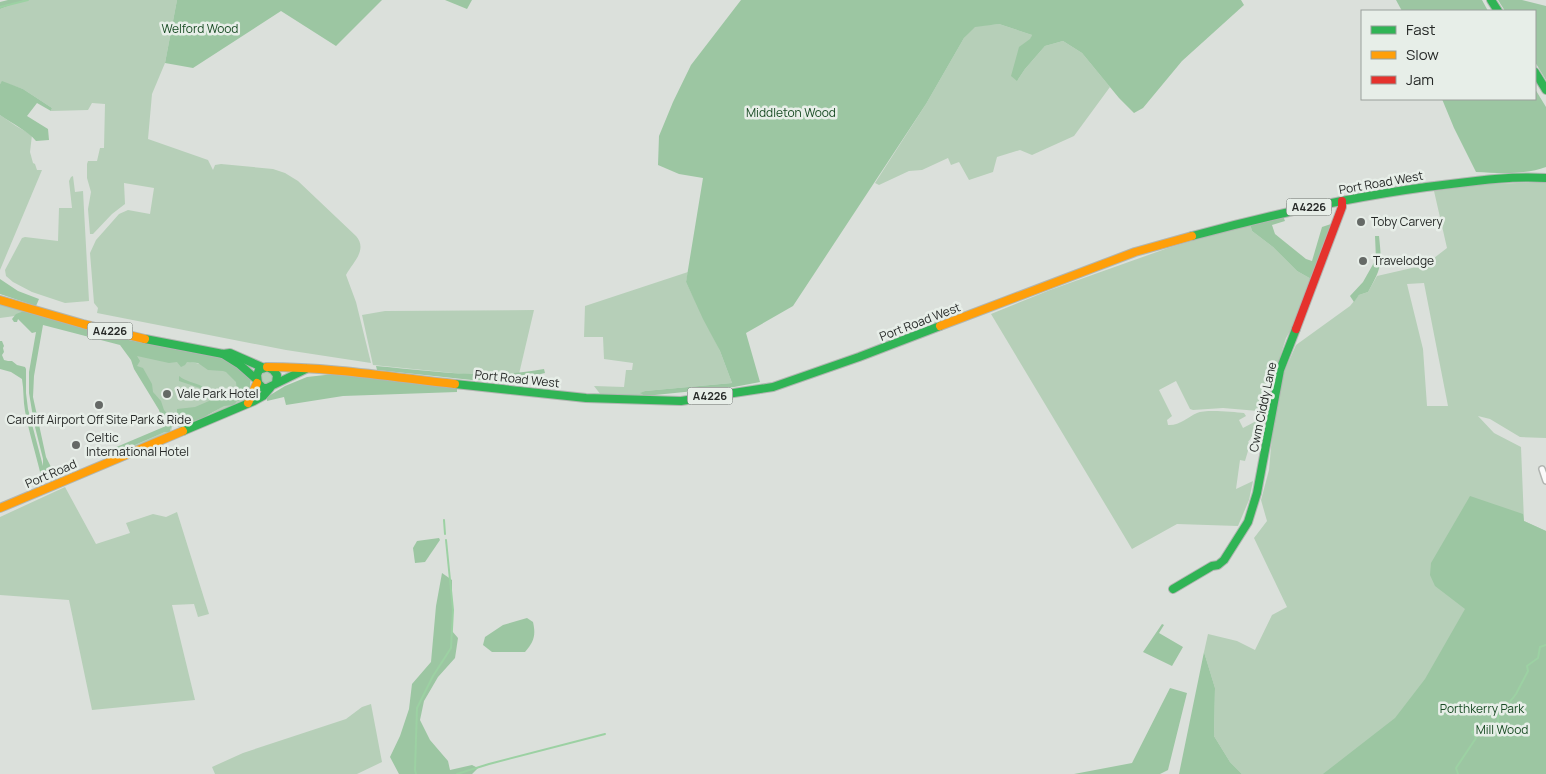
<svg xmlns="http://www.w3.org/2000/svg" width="1546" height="774" font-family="Manrope,sans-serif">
<rect width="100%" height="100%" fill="#dbe0db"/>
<!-- green -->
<g fill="#b6cfb8" fill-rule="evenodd">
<path d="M25,0h152l-12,63 -13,31 -4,45 60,21 5,10 2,-5 6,-1 52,5 12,4 13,8 58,55c12,14 -3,26 -10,39l10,27 15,61 -85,-13 -189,-37 1,-5 -4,-5 -4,-50 6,-13 8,-9 15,-17 9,-4 22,4 4,-26 -30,-5 1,21 -13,10 -19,20h-3l-2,-25 3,-17 -4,-14v-14l1,-3h9l3,-13h4l1,-44 -13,-1 -4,7 -37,1 1,-3 -29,-19 -21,-7 -2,2v-75z"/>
<polygon points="999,24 1032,35 1017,81 1025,69 1045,46 1063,41 1082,53 1110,87 1074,136 1032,155 1020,150 997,157 993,172 969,180 959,162 951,165 948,158 922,170 909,171 879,185 875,183 926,104 964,38 975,26"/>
<polygon points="0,115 16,126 32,135 30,152 33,163 35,164 37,170 42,170 0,270"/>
<polygon points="73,176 75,192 83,191 89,301 65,303 32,292 13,282 6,276 5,270 22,238 25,237 58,241 59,208 72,208 69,181 71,177"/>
<path d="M1546,182v256l-26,-1 -30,-18 -12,-3 16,17 27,14 3,74 22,10v243h-304l-12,-12 -16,-26 1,-48 -11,-36 4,-18 29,7 18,9 17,-35 15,-8 -33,-69 13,-17 -6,-21 8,-30 5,-56 7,-35 15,-34 54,-39 9,-11 9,-3 9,-16 48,-11 22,-17 -13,-57 53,-7zM1424,283l24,123h-21l-4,-57 -16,-65z"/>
<path d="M1250,224l2,7 21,16 24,24 16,9 -15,38 -12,20 -10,32 -7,41 -3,-1 -3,4 -5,-3 -35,-3 -30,2 -3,-1 -14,-28 -17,9 13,26 -5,4 1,5c11,1 20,-8 29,-12 9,-4 36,-1 47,0l2,3 -7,4 4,8 17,-9c-6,7 -6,17 -12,23l2,2 -5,17 -5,-1 -4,29 17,-8 -4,19 -11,26 -61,-2 -45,25 -141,-235 59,-24 118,-42z"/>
<polygon points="688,272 686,282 720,351 732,383 645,391 641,393 645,396 601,395 594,386 624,387 626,370 632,370 633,363 604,359 603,337 584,337 585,306"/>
<polygon points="0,303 24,311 15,316 0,318"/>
<polygon points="534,310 519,374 473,375 373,365 362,315 385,311"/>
<polygon points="125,350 228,369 241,377 237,401 243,401 181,428 177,426 185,426 187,422 199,420 203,417 209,415 223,406 172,427 171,432 113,456 111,454 121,451 165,432 170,432 171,429 136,366"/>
<circle cx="267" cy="378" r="6"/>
<polygon points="65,487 96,544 130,533 126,523 153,514 166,517 177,512 209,614 198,617 194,604 172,605 195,700 92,710 69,600 0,595 0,517"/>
<polygon points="371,704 382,762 357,774 215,774 212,767 243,753 346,719 362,707"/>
</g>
<!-- forest -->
<g fill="#9cc6a2">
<polygon points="8,0 25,0 0,9 0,2"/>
<polygon points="177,0 382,0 336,46 281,11 193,68 165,63"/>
<polygon points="445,0 472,0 467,9"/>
<polygon points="741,0 1241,0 1244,5 1182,61 1143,108 1134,113 1119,98 1082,53 1063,41 1045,46 1025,69 1017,81 1011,76 1019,47 1030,39 1032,35 999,24 975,27 964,38 926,104 793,306 746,333 760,382 734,387 645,396 640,393 645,391 732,383 720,351 703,319 686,282 703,178 679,174 658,165 659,136 673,102 691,65"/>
<polygon points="1396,0 1482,0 1488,11 1402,11"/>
<polygon points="1498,0 1522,0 1546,6 1546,80 1535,62 1535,11 1505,11"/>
<path d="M2,81l21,8 29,19 -1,3 -14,-8 -10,13 21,13 1,11 -13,1c-8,-10 -25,-18 -36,-26v-31z"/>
<path d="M1535,89l11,18v60c-22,8 -47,6 -70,5l-22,-44 -12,-29h93z"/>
<polygon points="1283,216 1285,221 1272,225 1275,234 1306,259 1312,261 1322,227 1334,223 1313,280 1297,271 1273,247 1252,231 1250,224"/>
<path d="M1375,236h4c3,28 3,31 -11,56l-9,3 -5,7 -4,-6 13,-14 13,-23z"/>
<polygon points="0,279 18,291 39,299 36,306 0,294"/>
<path d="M24,311l94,27 102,19 10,4 21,17c-2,10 2,24 -14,23l-3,4 -10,1 -25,14 -11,2 -3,4h-8v-17l18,-2 21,-9 1,-4 3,-3 3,1 3,4 8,-1 3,-4 -1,-9 -10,-10 -3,-1 -15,-1 -10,-7 -11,-1 -2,3 -4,2 -4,-5 -8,1 -32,-7 3,5 -3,5 6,2 9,16 1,8 8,9 3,9 9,10 2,4 -4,3 -1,5h-5l-44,19 -7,2 -2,-2 2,-3 52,-22 -3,-2 -4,-14 -25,-41 -3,-9 -11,-15 -77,-20 -9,51 -1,21 13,60 7,14 1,6 -3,4 -5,-3 -3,1 -2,-3c-5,-22 -12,-43 -16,-65 -2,-10 -1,-21 -3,-32l-11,-7 -11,-3v-28h2l2,5 -1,2 1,4 -2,3 2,5 4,1h4l5,4 8,2 1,2v24l2,16 15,57v-7l-9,-36 -5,-30v-21l7,-40 -4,1 -14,-14 -1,3h-3l-2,-3 4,-5z"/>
<path d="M376,366c58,5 111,14 168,3l1,4 -26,6 -47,1 -95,-10z"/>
<polygon points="334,374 457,388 457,392 343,396 286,405 284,397 267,401 267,397 285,386 307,377"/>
<path d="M179,376c7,6 16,6 24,11v2l-24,-8z"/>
<polygon points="1470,496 1523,514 1524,521 1546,531 1546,774 1323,774 1395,718 1425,679 1465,609 1435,586 1430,575 1431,563"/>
<polygon points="439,538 440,540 425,562 415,563 413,548 417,541"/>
<polygon points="442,573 452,580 452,631 458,638 455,658 438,677 424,701 420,720 430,740 448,761 450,770 472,765 478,768 472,774 399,774 390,757 400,736 409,709 412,684 431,662 436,606"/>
<path d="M527,618l6,4c3,13 1,20 -8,30h-33l-9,-7 2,-8 18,-12z"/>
<polygon points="1162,624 1164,625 1159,633 1183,647 1172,666 1143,652"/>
<polygon points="1204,652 1215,688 1214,736 1230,762 1242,774 1179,774"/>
<polygon points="1170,688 1187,693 1168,770 1160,774 1074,774 1132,763"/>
</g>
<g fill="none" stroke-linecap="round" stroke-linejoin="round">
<!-- stream -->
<g stroke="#9cd1a3" stroke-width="2">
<polyline points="0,7 28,0"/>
<polyline points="444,520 445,534"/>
<polyline points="416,774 415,770 417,708 433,676 451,648 453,610 446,540"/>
<polyline points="457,774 489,764 605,734"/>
<polyline points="1458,774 1456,768 1476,738 1472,732 1484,724 1499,727 1498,717 1516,694 1528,671 1527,666 1538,658 1540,647 1546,645"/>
</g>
<defs>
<polyline id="street" points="1542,469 1546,481"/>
<g id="fast">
<polyline points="1491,0 1498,11"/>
<polyline points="1535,72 1546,90"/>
<path d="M1192,236c85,-23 171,-42 259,-52 31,-4 63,-8 95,-6"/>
<polyline points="145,339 223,354 230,353 264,368"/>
<polyline points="223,354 239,364 256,379"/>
<polyline points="276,383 277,375 273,370 267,367 259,370 257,375 258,383 263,388 267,388 306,369"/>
<polyline points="455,384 586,398 681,401 773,387 859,357 940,326"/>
<polyline points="183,431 254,401 263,396 270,388"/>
<polyline points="1173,589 1212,566 1218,565 1224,560 1248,522 1257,493 1280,370 1296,329"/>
</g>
<g id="slow">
<polyline points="0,300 83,324 145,339"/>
<polyline points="940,326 1135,252 1192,236"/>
<path d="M267,367c63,0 125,10 188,17"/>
<polyline points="248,403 257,383"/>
<polyline points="0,508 183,431"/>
</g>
<polyline id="jam" points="1296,329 1342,207 1342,201"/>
</defs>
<!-- street casing -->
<use href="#street" stroke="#b1b5b1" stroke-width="8"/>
<!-- fast casing -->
<use href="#fast" stroke="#b1b5b1" stroke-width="10"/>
<!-- slow casing -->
<use href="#slow" stroke="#b1b5b1" stroke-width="10"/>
<!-- jam casing -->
<use href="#jam" stroke="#b1b5b1" stroke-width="10"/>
<!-- street -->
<use href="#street" stroke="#fafafa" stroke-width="5"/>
<!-- fast -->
<use href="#fast" stroke="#30b455" stroke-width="8"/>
<!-- slow -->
<use href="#slow" stroke="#ff9f0a" stroke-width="8"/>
<!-- jam -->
<use href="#jam" stroke="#e5322d" stroke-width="8"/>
</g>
<!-- markers -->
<g fill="#656966" stroke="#e7eee8" stroke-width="2">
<circle cx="1361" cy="222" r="5"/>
<circle cx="1363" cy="261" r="5"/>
<circle cx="167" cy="394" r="5"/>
<circle cx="99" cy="405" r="5"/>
<circle cx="76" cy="445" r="5"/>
</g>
<g text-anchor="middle" stroke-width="5" stroke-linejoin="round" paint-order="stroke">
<!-- shield labels -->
<g fill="#e7eee8" stroke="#606461" stroke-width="1">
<rect x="1286.5" y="198.5" width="45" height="17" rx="4"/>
<rect x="87.5" y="322.5" width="45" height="17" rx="4"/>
<rect x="687.5" y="387.5" width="45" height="17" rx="4"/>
</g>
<g font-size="11" font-weight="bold" fill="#262927">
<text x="1309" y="211">A4226</text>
<text x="110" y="335">A4226</text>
<text x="710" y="400">A4226</text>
</g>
<!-- park labels -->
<g font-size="12" fill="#184b23" stroke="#e7eee8">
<text x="200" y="33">Welford Wood</text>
<text x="791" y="117">Middleton Wood</text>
<text x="1482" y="713">Porthkerry Park</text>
<text x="1502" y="734">Mill Wood</text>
</g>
<!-- street labels -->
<g font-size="12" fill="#262927" stroke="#e7eee8">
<text transform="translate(1381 183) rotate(-10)" y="4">Port Road West</text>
<text transform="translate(920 322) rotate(-21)" y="4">Port Road West</text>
<text transform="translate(517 379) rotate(6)" y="4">Port Road West</text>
<text transform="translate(1263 407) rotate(-78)" y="4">Cwm Ciddy Lane</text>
<text transform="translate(51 474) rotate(-23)" y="4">Port Road</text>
</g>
<!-- poi labels -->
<g font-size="12" fill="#262927" stroke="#e7eee8" text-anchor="start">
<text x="1371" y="226">Toby Carvery</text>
<text x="1373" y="265">Travelodge</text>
<text x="177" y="398">Vale Park Hotel</text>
<text x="99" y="424" text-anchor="middle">Cardiff Airport Off Site Park &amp; Ride</text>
<text x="86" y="442">Celtic<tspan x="86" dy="14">International Hotel</tspan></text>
</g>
</g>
<!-- legend -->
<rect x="1361" y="10" width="175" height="90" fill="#e7eee8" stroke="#9a9f9b"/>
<rect x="1371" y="26" width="25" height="8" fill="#30b455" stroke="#9a9f9b"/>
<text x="1406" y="35" font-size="15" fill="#262927">Fast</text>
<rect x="1371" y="51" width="25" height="8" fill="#ff9f0a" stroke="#9a9f9b"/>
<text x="1406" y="60" font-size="15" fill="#262927">Slow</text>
<rect x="1371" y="76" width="25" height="8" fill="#e5322d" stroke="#9a9f9b"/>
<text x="1406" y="85" font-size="15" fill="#262927">Jam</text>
</svg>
